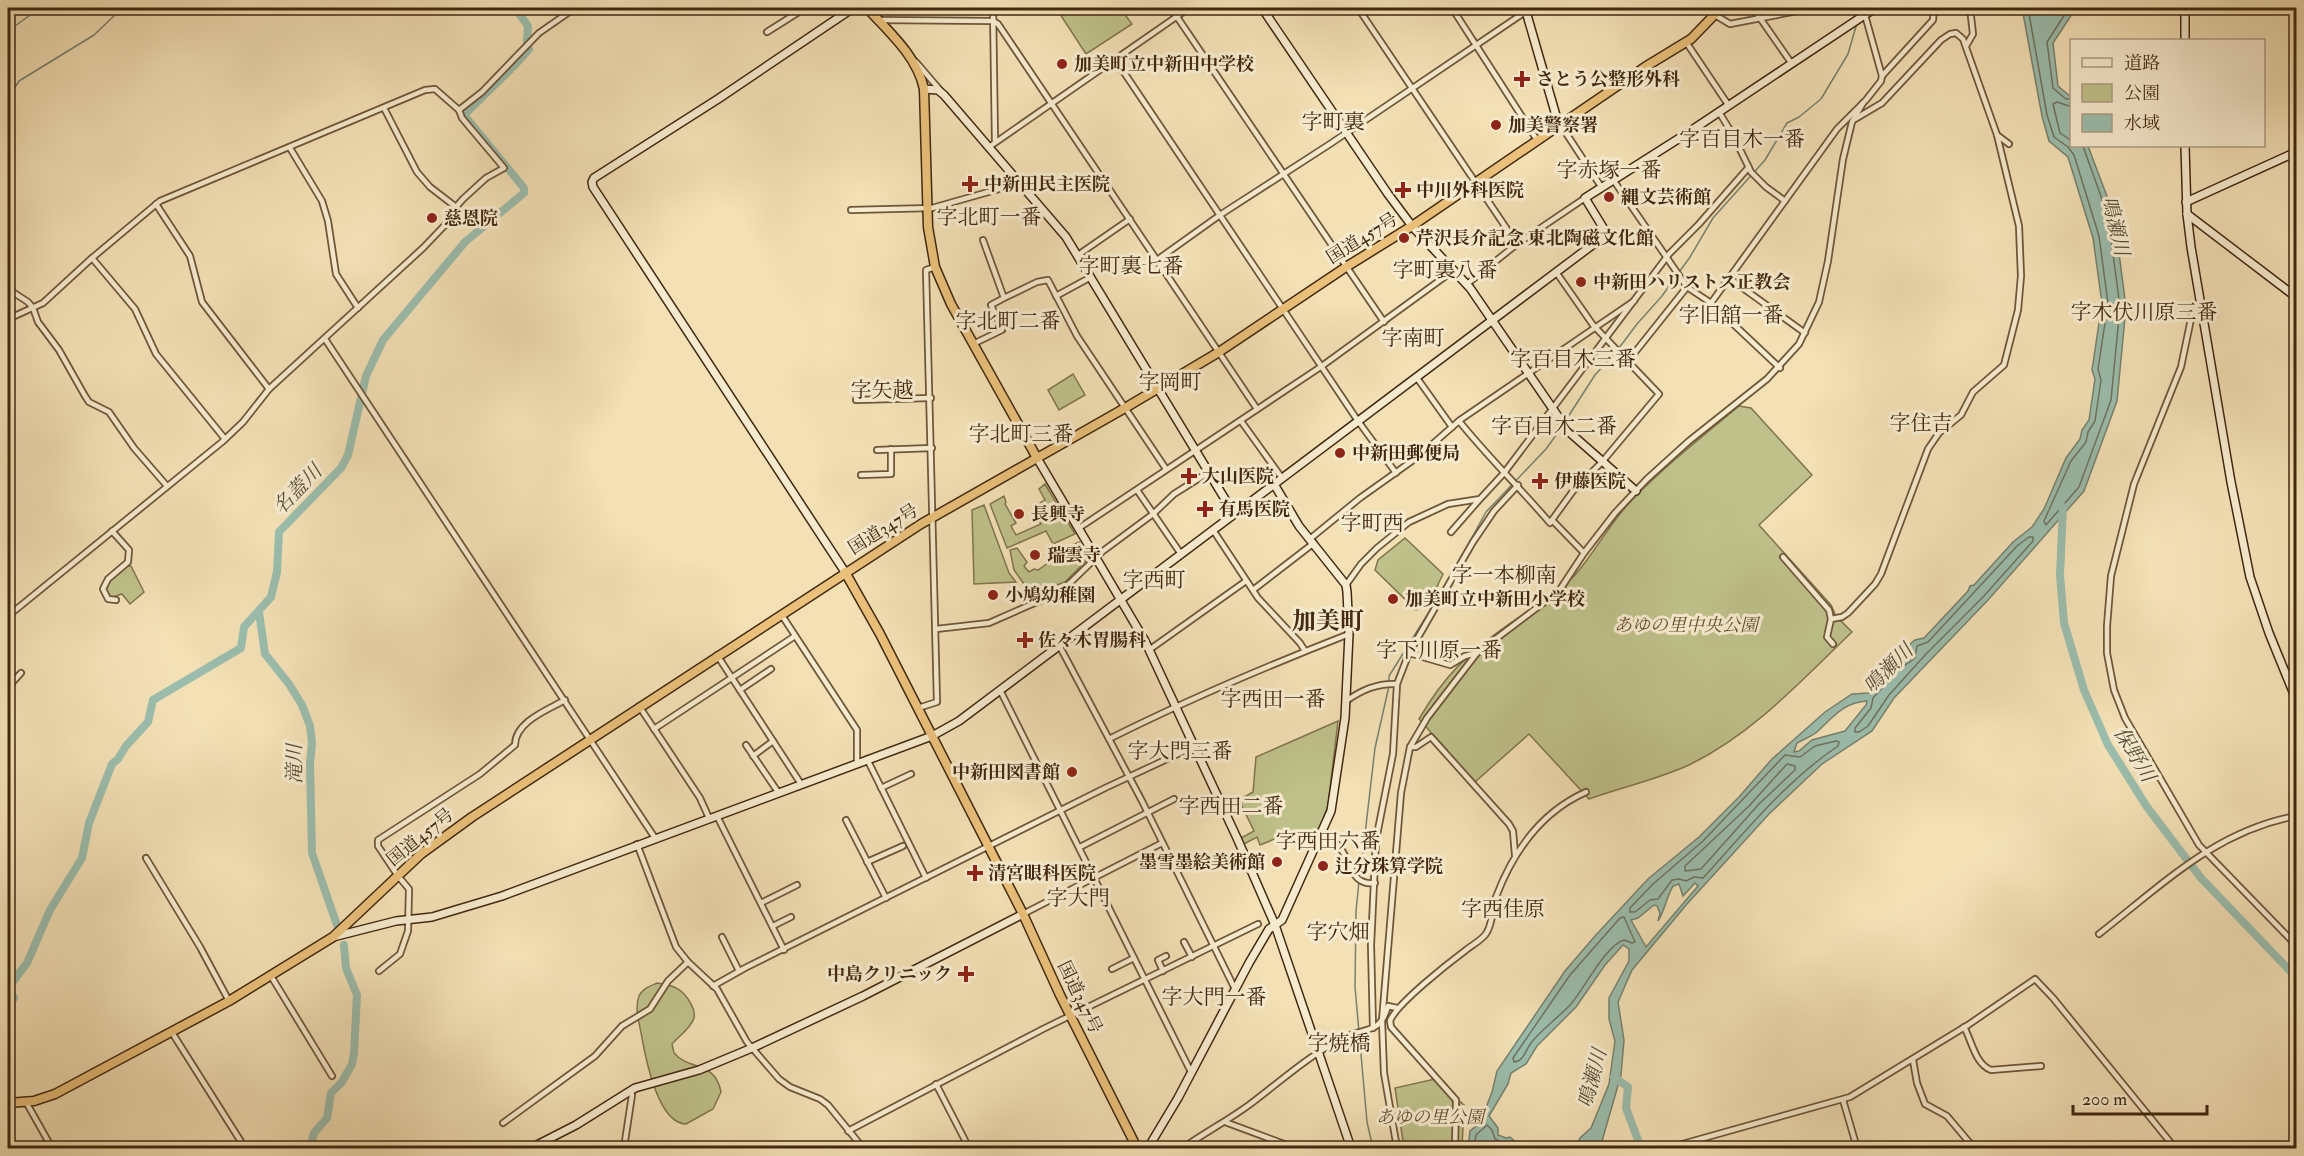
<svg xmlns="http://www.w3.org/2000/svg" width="2304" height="1156" font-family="'IM FELL Double Pica','Noto Serif JP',serif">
<rect width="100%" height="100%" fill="#f3e0b5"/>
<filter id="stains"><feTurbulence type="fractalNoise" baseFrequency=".00333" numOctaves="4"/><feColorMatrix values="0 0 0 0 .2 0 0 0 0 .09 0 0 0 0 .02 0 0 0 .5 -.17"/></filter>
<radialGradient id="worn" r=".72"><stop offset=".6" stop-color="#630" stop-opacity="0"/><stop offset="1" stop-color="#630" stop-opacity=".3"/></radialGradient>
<!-- green -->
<g fill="#bfc18a" stroke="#80744d" stroke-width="1.5">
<polygon points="1056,8 1120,8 1132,24 1086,54"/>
<polygon points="1073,374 1085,395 1059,410 1048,390"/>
<path d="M1739,406l12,2 61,67 -53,50 72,80 5,11 16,16c-50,48 -99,102 -163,133 -33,15 -67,22 -100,34l-60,-65 -54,48 -56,-63c25,-43 50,-67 90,-95 22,-15 48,-30 66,-49 21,-24 35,-53 58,-76 33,-34 70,-63 106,-93z"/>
<polygon points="1045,484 1075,534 1053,544 1046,531 1007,548 990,504 1004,496 1006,502 1005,504 1016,523 1011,526 1016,535 1041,524 1034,513 1042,509 1040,503 1045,500 1039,489"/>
<polygon points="984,505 1009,573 1016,582 974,584 972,510"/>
<polygon points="1405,538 1443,574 1433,595 1416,610 1375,570 1378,560"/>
<polygon points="1079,542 1088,559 1065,582 1031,594 1014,570 1010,550 1017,548 1027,562 1024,566 1029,572 1034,569 1038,570 1048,563 1047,558"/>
<polygon points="126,566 131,566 144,592 130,604 122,594 110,598 104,590 104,585"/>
<polygon points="1338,721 1328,806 1315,839 1287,834 1260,845 1257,837 1244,844 1241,838 1254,831 1239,800 1253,792 1256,757"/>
<path d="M657,983c17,2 26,6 34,21 3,5 4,9 3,14 -3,10 -15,18 -22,26l2,9c15,18 41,7 47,39l-8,17 -27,15c-28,-1 -40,-64 -44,-86 -2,-13 -8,-29 -3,-42 3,-7 11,-10 18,-13z"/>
<polygon points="1435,1079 1464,1105 1462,1148 1404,1148 1395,1088"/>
</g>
<!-- water -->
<path fill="#9bbdad" stroke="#77816e" stroke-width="1.5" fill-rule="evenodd" d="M2022,8h54l-23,35 5,43 13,11 1,49h16l26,69 12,92 -9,94 -33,90 -96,109 -94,98 -22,33 -50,33 -53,50 -82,90 -55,66 -14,32 6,38 -3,35 -21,73h-24l4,-10 11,-10 18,-44 6,-43 -6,-22v-21l20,-37v-12l-6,-4 -18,20 -29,42 -39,39 -11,18 -15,9 -3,11 -19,32 9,12v7l8,3 4,-1 8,7 17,4h-67l2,-17 10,-8 12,-31 5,-21 68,-100 30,-35 53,-57 51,-42 40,-40 33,-38 53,-47 27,-18 17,-1 24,-26 17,-13v-10l5,-4 9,-2 44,-47 2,-5 4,-1 39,-43 19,-15 12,-18 22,-51 14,-19 2,-9 7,-10 6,-41 -3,-9 10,-67 -9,-65 -25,-81 -19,-16 -7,-25zM1867,701l-1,4 -21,26 -33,9 -13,11 -5,1 3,-9c7,-4 16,-7 21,-12 15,-14 26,-29 49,-30zM1695,883l3,3 -52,61 -15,-27 7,-2 16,-13 3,1 3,7 -2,8c7,-11 8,-23 15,-35l6,-2 4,12z"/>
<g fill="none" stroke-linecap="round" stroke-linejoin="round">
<!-- shore -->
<g stroke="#6e725e" stroke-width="1.5">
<polyline points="2028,8 2047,115 2054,137 2068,147 2074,155 2099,236 2108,303 2098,369 2101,380 2095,421 2088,432 2086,442 2071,461 2044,521 2046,525 2079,487 2111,400 2120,307 2108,216 2083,146"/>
<polyline points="2069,8 2047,42 2053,88 2066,99 2072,99"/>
<polyline points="2072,107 2057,102 2053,104 2060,133 2072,141"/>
<polygon points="2029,537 2033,537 2033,541 1984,596 1926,654 1889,695 1868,726 1859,732 1855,732 1855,728 1871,708 1873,698 1897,671 1915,658 1917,646 1928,642 2017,546"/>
<path d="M1836,741l3,1 -1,4c-52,35 -93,86 -135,132l-9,-1 -8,4 -7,-2 -7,1 -14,19 -8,1 -15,12h-5v-4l23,-24 50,-43 82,-86 15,2 15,-11z"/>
<polygon points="1787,764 1795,766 1795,770 1759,804 1701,869 1685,871 1685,866 1749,806"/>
<path d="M1624,917l11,25 -3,1 -8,-3c-18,5 -40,49 -53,64 -12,13 -29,25 -40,39 -6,8 -7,18 -17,19l-1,-4 57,-83 50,-57z"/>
<polyline points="1474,1148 1476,1135 1487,1125 1492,1130 1495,1139 1514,1148"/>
</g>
<!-- stream -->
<g stroke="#77816e" stroke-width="1.5">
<polyline points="1857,8 1857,15"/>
<polyline points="8,31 40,8"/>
<polyline points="8,98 19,81 94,35 115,15 118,8"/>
<polyline points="1619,348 1637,324 1662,296 1690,257 1713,218 1765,160 1787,123 1799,117 1821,99 1848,54 1857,23"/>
<polyline points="1564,423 1595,375 1616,352"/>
<polyline points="1448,581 1486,512 1546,449 1562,427"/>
<polyline points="1389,681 1389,676 1444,588"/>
<polyline points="1360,877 1375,748 1389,686"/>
<polyline points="1359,881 1356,911 1355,987 1367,1122 1373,1148"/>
</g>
<!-- river -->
<g stroke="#9bbdad" stroke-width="8">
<polyline points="515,8 528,26 527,41"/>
<polyline points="514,66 529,49"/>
<polyline points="2063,507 2060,575 2064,623 2084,690 2108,745 2147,807 2201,878 2296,977"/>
<polyline points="259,612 265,654 289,684 302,705 310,726 312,743 310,764 312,853 337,925"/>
<polyline points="8,1009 14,998 10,990 11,984 27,963 50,910 82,858 89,823 112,764 118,759 126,746 148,722 153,700 241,648 244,627 271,597 277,572 279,532 341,468 348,455 366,376 383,340 465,242 524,193 524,188 464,115 510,70"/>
<polyline points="1614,1077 1628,1087 1626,1108 1641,1148"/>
<polyline points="310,1148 314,1133 327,1118 331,1093 342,1082 352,1064 354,1053 357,995 346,968 344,945"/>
</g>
<defs>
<g id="street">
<polyline points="993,8 995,141"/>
<polyline points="1171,8 1384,322"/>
<polyline points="1358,8 1517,244"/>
<polyline points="1452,8 1537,140"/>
<polyline points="1753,8 1792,64"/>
<polyline points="1715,15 1730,24 1813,8"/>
<polyline points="1865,15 1882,76"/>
<polyline points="878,20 993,21 998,24 1257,409"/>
<polyline points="767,32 805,8"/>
<polyline points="1686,42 1729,106"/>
<polyline points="1966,46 1973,34 1970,8"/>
<polyline points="1115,59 1358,421 1396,473"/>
<polyline points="916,62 940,90"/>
<polyline points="384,108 417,172 430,187 456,207"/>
<polyline points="459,110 482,92 539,33 575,8"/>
<polyline points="1719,112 1733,135 1751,172 1766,187 1785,201"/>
<polyline points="1855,119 1882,103 1941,40 1950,34 1956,33 1963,39 1997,135 2009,144"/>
<polyline points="1560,124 1602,188"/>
<polyline points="989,147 1189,8"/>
<polyline points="290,148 322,201 328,221 336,274 358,308"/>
<polyline points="1614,181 1687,287 1711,303 1780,368"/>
<polyline points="156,204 190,256 202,302 269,389"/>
<polyline points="851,210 932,208 1020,183"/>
<polyline points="983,240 1004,298 1037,282 1048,280 1077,336 1166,469"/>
<polyline points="1078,255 1130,219"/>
<polyline points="92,258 135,309 156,354 225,439"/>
<polyline points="1157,260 1220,215 1330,144 1531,8"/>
<polyline points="1729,278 1805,333"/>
<polyline points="1467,284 1517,244 1585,198"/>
<polyline points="8,289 28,302 33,308 38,322 59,350 85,396 89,402 109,412 134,448 167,486"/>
<polyline points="1056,296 1091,277"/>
<polyline points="1711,303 1837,129 1866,100 1881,81 1882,76 1933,20 1934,8"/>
<polyline points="2192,314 2181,367 2134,484 2111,576 2107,626 2107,653 2114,690 2125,718 2199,845 2296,945"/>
<polyline points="8,319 43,303 92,258 160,201 425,90 435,89 459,110 462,118 504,168 486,178 463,199 456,207 445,225 423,248 269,389 243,422 222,442 8,616"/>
<polyline points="325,339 655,838"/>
<polyline points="973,344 1002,330 991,305 1004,298"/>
<polyline points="1628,361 1687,287"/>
<polyline points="1417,378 1452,427"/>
<polyline points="856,400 931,398"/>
<polyline points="1241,421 1282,478"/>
<path d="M1459,421c29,36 61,67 91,102l2,-3 32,33"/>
<polyline points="877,450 932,448"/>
<polyline points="861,475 891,474 891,449"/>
<polyline points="1137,490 1181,554"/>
<polyline points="1552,520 1573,491 1602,462 1659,394 1593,325 1556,272"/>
<polyline points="1079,528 1322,366 1454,270"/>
<polyline points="1213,530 1258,598 1300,643 1305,651"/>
<polyline points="112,531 129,550 128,562 108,579 103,589 108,599 116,600"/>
<polyline points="1451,532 1479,500"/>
<polyline points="1311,538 1360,498 1419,456 1460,420 1634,301"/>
<polyline points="1783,557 1829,610 1831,619 1827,637 1833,644"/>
<polyline points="1346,585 1361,564 1377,548 1409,522 1448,504 1480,499 1504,473 1669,254 1699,224 1748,168"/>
<polyline points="1253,590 1314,543"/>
<polyline points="781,614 857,730 857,763"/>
<polyline points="1831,619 1842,617 1848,613 1875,584 1881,574 1928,449 1939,433 1961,415 1973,392 2004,365 2018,310 2021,276 2019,226 1997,135"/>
<polyline points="936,629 989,623 1055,594 1070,583 1103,551 1153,514 1174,494 1209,472"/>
<polyline points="1060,647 1142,801 1235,989"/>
<polyline points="1149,650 1246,581"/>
<polyline points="1409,653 1450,665 1465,656 1477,653"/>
<polyline points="717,655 801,784"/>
<polyline points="8,687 21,673"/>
<polyline points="740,690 771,669"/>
<polyline points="1001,692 1191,1072"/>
<path d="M1346,701c16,-11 31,-18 51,-17"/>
<polyline points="639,706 700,798 709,818"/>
<polyline points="918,708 937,702 926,270 935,267"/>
<polyline points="654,729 795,636"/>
<path d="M1109,739c78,-39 158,-73 240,-105"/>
<polyline points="746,745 778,792"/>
<polyline points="1410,747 1416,747 1431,737 1509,824 1513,831 1515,855"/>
<polyline points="753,756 773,741"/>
<polyline points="867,759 926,878"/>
<polyline points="881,788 911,774"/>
<polyline points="717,816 784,950"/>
<polyline points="846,820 886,898"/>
<path d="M1321,835c6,3 13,6 17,10 14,16 12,41 37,38"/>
<polyline points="637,844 676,947 688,962 717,989 747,1042 779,1079 790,1087 820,1099 828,1105 863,1148"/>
<polyline points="1080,847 1174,799"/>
<polyline points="146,858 200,947 229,1001"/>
<polyline points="867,862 903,846"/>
<polyline points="761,903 797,885"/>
<polyline points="1023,914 1162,843"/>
<polyline points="773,926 791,917"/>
<path d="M2099,934c63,-49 116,-103 197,-118"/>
<polyline points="722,937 739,971"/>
<polyline points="1184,942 1192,957"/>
<polyline points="1112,969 1134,958"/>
<path d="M379,971l21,-17 8,-23 1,-42 -11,-13 -20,-30v-6l102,-66 35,-29c0,-23 32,-35 50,-45"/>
<polyline points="1163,971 1158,960 1166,956"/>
<polyline points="271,976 332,1076"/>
<polyline points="713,986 745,968 1105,788 1195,746"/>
<path d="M1964,1027c8,14 11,37 27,43l50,-4"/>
<polyline points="1373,1028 1371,945 1376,840 1393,754 1397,684 1409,653 1473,542 1494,511 1518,485"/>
<polyline points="171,1031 245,1148"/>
<polyline points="1913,1060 1917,1083 1925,1104 1947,1116 1974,1148"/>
<polyline points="936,1084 969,1148"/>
<polyline points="1843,1100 1857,1148"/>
<polyline points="26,1102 52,1148"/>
<polyline points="1225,1122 1295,1148"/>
<polyline points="503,1123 595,1056 622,1026 650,1009 668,981 688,962"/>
<polyline points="848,1131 1043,1029 1258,924"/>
<polyline points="624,1148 632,1095"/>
<path d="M1183,1148c21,-15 44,-27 66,-43 28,-21 63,-52 94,-67 22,-11 37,-3 45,-32l9,2"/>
<polyline points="1397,1148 1384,1073 1382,1021 1401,793 1410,747 1427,718 1477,653 1559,591 1584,553 1615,513 1647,479 1689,441 1767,379 1799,344 1819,302 1828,261 1843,159 1852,122 1863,103"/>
<path d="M1455,1148l1,-48 -65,-73 -1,-6c6,-17 60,-59 76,-71 6,-5 18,-11 21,-18 6,-10 5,-24 9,-35 17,-45 45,-85 90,-105"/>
<polyline points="1668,1148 1850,1097 1968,1025 2035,979 2053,998 2175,1148"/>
</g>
<g id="secondary">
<polyline points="1262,8 1388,194 1412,226 1470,288 1568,431 1636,491"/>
<polyline points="1525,8 1557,119 1560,124"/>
<polyline points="2185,40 2185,8"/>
<polyline points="924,89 938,90 944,95 1066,237 1234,514"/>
<polyline points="2185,146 2187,214 2191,247 2231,482 2250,577 2269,633 2296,699"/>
<polyline points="2186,202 2296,152"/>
<polyline points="2187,214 2296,297"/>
<polyline points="1037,458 1145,641 1237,838 1275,925 1351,1148"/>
<polyline points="845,572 593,187 592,182 594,178 718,99 853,8"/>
<polyline points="333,937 396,921 432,917 502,896 932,736 959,721 1607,234 1585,198 1686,134 1875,8"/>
<polyline points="531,1148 576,1125 635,1088 699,1070 752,1048 863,996 1023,914"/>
<polyline points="1148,1148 1178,1098 1249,963 1269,929 1282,920 1331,811 1345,718 1349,634 1347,592 1346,585 1299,526 1274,484"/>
</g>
<g id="highway">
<path d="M867,8c22,24 50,48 57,81l4,138 7,40 16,37 86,154"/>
<polyline points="845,572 880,634 1023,914 1060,995 1137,1148"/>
<polyline points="8,1103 34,1101 55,1094 229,1001 333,937 421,854 472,817 921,524 1125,408 1219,352 1346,267 1412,226 1645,67 1691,39 1721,8"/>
</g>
</defs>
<!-- street casing -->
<use href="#street" stroke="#6e5639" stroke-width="8"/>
<!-- secondary casing -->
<use href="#secondary" stroke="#412810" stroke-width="10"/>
<!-- highway casing -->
<use href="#highway" stroke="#412810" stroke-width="11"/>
<!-- street -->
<use href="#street" stroke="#f7ebcf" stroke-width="4.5"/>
<!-- secondary -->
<use href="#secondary" stroke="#f7ebcf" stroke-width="7"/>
<!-- highway -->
<use href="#highway" stroke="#eac07a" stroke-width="8"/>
</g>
<!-- markers -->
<g fill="#8f2418" stroke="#f7ebcf" stroke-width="2">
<circle cx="1062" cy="64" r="6"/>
<path d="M1519 70h6v6h6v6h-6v6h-6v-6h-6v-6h6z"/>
<circle cx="1496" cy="125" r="6"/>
<path d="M967 175h6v6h6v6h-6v6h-6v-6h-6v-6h6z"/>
<path d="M1400 181h6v6h6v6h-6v6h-6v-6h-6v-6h6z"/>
<circle cx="1609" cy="197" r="6"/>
<circle cx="432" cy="218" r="6"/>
<circle cx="1404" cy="238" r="6"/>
<circle cx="1581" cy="282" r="6"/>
<circle cx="1340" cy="453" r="6"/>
<path d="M1186 467h6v6h6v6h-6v6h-6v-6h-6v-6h6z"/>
<path d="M1537 472h6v6h6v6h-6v6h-6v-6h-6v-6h6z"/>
<path d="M1202 500h6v6h6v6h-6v6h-6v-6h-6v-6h6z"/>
<circle cx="1019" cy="514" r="6"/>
<circle cx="1035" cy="555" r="6"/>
<circle cx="993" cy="595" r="6"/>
<circle cx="1393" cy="599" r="6"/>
<path d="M1022 631h6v6h6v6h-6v6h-6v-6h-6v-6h6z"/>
<circle cx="1072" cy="772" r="6"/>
<circle cx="1277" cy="862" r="6"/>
<circle cx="1323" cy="866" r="6"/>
<path d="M972 864h6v6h6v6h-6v6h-6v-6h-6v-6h6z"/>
<path d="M963 965h6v6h6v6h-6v6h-6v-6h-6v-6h6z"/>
</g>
<g text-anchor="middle" stroke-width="6" stroke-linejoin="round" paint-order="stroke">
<!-- poi labels -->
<g font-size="18" font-weight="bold" fill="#412810" stroke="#f7ebcf" text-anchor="start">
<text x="1074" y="70">加美町立中新田中学校</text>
<text x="1536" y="85">さとう公整形外科</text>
<text x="1508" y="131">加美警察署</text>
<text x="984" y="190">中新田民主医院</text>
<text x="1416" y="196">中川外科医院</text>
<text x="1621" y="203">縄文芸術館</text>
<text x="444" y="224">慈恩院</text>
<text x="1416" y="244">芹沢長介記念 東北陶磁文化館</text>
<text x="1593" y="288">中新田ハリストス正教会</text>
<text x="1352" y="459">中新田郵便局</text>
<text x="1202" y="482">大山医院</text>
<text x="1554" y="487">伊藤医院</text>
<text x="1218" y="515">有馬医院</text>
<text x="1031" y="520">長興寺</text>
<text x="1047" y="561">瑞雲寺</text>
<text x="1005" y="601">小鳩幼稚園</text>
<text x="1405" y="605">加美町立中新田小学校</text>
<text x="1038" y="646">佐々木胃腸科</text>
<text x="1060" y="778" text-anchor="end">中新田図書館</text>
<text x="1265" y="868" text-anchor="end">墨雪墨絵美術館</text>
<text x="1335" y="872">辻分珠算学院</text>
<text x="988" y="879">清宮眼科医院</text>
<text x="952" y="980" text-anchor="end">中島クリニック</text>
</g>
<!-- street labels -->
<g font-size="18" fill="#412810" stroke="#f7ebcf">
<text transform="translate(1362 238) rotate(-32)" y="6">国道457号</text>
<text transform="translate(883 529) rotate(-32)" y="6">国道347号</text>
<text transform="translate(420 837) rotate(-39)" y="6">国道457号</text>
<text transform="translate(1080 997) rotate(64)" y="6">国道347号</text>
</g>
<!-- park labels -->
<g font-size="18" font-style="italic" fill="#604e2e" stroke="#f7ebcf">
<text x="1686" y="631">あゆの里中央公園</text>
<text x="1430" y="1123">あゆの里公園</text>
</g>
<!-- water labels -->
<g font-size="20" font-style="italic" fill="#584d37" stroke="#f7ebcf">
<text transform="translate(2116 226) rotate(77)" y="7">鳴瀬川</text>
<text transform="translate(297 489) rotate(-46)" y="7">名蓋川</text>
<text transform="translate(1888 668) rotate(-45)" y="7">鳴瀬川</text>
<text transform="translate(2135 754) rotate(59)" y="7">保野川</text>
<text transform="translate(294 764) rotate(-90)" y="7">滝川</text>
<text transform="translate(1592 1078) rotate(-75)" y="7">鳴瀬川</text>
</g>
<!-- quarter labels -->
<g font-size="21" fill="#412810" stroke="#f7ebcf">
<text x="1333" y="129">字町裏</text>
<text x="1742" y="146">字百目木一番</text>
<text x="1609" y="177">字赤塚一番</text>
<text x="989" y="224">字北町一番</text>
<text x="1131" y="273">字町裏七番</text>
<text x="1445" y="277">字町裏八番</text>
<text x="2144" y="319">字木伏川原三番</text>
<text x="1731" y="322">字旧舘一番</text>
<text x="1008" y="328">字北町二番</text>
<text x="1413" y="345">字南町</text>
<text x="1573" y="366">字百目木三番</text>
<text x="1170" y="389">字岡町</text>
<text x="882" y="397">字矢越</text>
<text x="1921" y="430">字住吉</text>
<text x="1554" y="433">字百目木二番</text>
<text x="1021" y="441">字北町三番</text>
<text x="1372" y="530">字町西</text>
<text x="1504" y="582">字一本柳南</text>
<text x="1154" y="587">字西町</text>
<text x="1439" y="657">字下川原一番</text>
<text x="1273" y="706">字西田一番</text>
<text x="1180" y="758">字大門三番</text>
<text x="1231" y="813">字西田二番</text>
<text x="1328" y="848">字西田六番</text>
<text x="1078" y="905">字大門</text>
<text x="1503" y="916">字西佳原</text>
<text x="1338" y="939">字穴畑</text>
<text x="1214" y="1004">字大門一番</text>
<text x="1339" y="1050">字焼橋</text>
</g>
<!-- district labels -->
<g font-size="24" font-weight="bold" fill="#412810" stroke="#f7ebcf">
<text x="1328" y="629">加美町</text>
</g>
</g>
<!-- margin -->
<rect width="2304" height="1156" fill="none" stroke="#f3e0b5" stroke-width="30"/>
<rect x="9" y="9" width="2286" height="1138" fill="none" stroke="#412810" stroke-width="3"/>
<rect x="15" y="15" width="2274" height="1126" fill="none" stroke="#412810" stroke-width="1.5"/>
<!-- legend -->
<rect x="2070" y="39" width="195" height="108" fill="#f7ebcf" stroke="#ae9d83" stroke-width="1.5"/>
<rect x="2082" y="58" width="30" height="9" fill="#f7ebcf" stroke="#ae9d83" stroke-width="1.5"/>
<text x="2124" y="69" font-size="18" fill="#412810">道路</text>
<rect x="2082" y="84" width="30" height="18" fill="#bfc18a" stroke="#ae9d83" stroke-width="1.5"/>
<text x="2124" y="99" font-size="18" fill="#412810">公園</text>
<rect x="2082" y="114" width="30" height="18" fill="#9bbdad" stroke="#ae9d83" stroke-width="1.5"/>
<text x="2124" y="129" font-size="18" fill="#412810">水域</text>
<!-- scale -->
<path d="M2073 1105v9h134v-9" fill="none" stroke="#412810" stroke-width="3"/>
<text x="2082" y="1105" font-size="18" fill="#412810" stroke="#f7ebcf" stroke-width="4.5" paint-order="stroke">200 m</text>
<rect width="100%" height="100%" filter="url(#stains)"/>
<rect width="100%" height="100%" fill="url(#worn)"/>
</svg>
